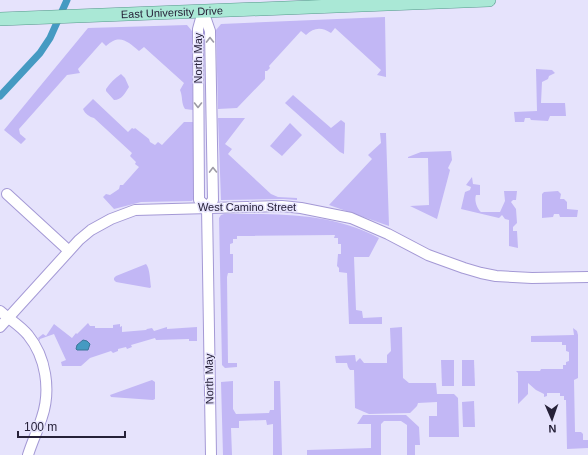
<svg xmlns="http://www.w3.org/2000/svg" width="588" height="455" font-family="Arial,sans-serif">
<rect width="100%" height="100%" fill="#e6e3fc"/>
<!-- green -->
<g fill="#c2b7f5">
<path d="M385,17l1,60 -9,-2 4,-5 -46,-42 -4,5c-9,-6 -17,-6 -25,2l-5,-4 -32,35 1,2 -3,3h-2v8l-28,29 -19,1 -2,-79 5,-6z"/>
<path d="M187,25l5,6 1,79 -8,-1c-4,-6 -2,-12 -5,-19l4,-7 -40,-36 -5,4c-11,-9 -19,-18 -33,-5l-4,-4 -24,27 2,4 -13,2 -48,54 1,5 6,5 -5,5 -17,-14 84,-102z"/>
<polygon points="536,69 552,70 555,73 549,76 548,79 542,82 541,103 565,103 566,116 550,116 548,121 531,120 530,118 525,118 524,122 515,122 514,112 537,111"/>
<path d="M121,74l4,4 4,9c-4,6 -7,13 -15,13l-8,-9v-2c4,-6 9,-11 15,-15z"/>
<polygon points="293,95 331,128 341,120 345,123 344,154 340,152 285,103"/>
<path d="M93,99l35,33 4,-4 2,1 1,-1 14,11 1,3 5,3 3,-3 4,3 22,-23h9l2,74 -3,5 -51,1 -27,7 -11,-12 3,-3 4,1 9,-6 1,-4h3l16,-18 -4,-3 1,-2 -6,-6 2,-3 -38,-35c-4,-1 -9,-4 -11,-9z"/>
<polygon points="218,118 245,118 225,144 232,149 228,154 271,194 278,197 297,198 297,200 284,199 221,200"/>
<polygon points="290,123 302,135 282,156 270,146"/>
<polygon points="380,133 386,133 389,226 329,205 372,159 368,155 381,143"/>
<polygon points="451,151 452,160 448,168 450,170 437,219 410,206 429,205 428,158 408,158 408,157 421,152"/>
<path d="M472,177l1,7 7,1v10h-4c-2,5 1,14 5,17h19l5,-11 -1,-10h13l-1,9h-3l-2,2 5,7 1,14 -4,4v4h4l1,17 -9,-2v-26l-4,-1 -3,-4 -3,3 -38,-9 4,-17 5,-2 1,-3 -5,-2z"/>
<polygon points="558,191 561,194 560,199 564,199 567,202 567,209 578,210 577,217 560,217 559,214 554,214 553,217 542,218 542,194 544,192"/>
<path d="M224,214c53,0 107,-2 155,24l-10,19h-15l2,53 6,1 1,7 19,-1v7h-33l-2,-51 -8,-1v-4l-2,-2 1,-12h3v-10h-3v-6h-4l1,-3 -98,1v3h-4v4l-3,1v10h3v19h-5l-1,4 1,86h9v4l-12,1 -3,-3 -3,-147 2,-3z"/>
<path d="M146,264c4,4 4,17 5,23l-1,1 -34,-6 -2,-2v-2l2,-2z"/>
<polygon points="88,323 90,326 95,326 95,328 113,328 113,325 120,324 120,327 122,326 122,332 146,330 147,329 152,328 154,331 167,327 167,329 197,327 197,341 189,341 189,339 156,340 155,338 131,345 132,347 127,349 126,347 118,349 118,351 113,353 111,351 90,358 81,366 62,366 61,362 66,360 54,334 40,339 40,341 38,338 43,334 46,336 54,324 72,338 76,333 77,334"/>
<polygon points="402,327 403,378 409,383 436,383 437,394 454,394 458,398 459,437 429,437 429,416 437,416 437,402 418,403 417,406 410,413 369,414 355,408 354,370 350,370 348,367 347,363 336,363 335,356 355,355 356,362 360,358 364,363 387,363 387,355 391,351 390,328"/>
<polygon points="573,328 577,331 578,335 578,378 574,380 575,432 581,432 583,434 583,440 588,440 588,448 567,449 566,400 564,400 564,396 560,396 560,393 547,393 547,396 544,397 544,394 536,390 528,383 528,394 518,404 518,373 516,371 540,371 541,369 563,369 563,365 566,365 566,362 569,361 569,352 566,351 566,345 562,345 562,342 531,342 531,336 574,335"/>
<polygon points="441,360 454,360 454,386 442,386"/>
<polygon points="462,360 474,360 475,386 462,386"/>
<polygon points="152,380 155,382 155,399 153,400 111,397 110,395"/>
<polygon points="233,381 233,409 236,414 269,413 270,410 274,410 274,381 280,381 282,455 273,455 273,424 267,425 266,420 239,421 239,428 231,428 232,455 223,455 221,382"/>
<polygon points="474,401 475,427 463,427 462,402"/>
<polygon points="363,415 406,415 419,427 420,445 415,445 415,455 407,455 407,425 401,421 384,421 381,424 381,455 307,455 307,450 371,448 371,424 357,424"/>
</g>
<!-- water -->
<polygon fill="#459ac2" stroke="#3c7699" points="83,340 87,341 90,344 88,350 77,350 76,349 77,345"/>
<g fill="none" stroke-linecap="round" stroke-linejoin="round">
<!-- canal -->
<polyline stroke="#459ac2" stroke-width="7" points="0,96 40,53 50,38 67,0"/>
<defs>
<g id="minor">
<polyline points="203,11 210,31 213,200 207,207 211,455"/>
<polyline points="203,11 198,29 199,200 207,207"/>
<polyline points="7,194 68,250"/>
<path d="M0,311c9,8 21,15 28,24 18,22 23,55 14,82 -4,13 -10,25 -14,38"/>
<polyline points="0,327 79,240 91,230 111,219 135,210 282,206 301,208 351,218 388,234 428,255 464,268 481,273 496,276 532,278 588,277"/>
</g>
<g id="major">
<path id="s1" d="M0,19l489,-19"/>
</g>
</defs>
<!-- minor casing -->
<use href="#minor" stroke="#a499d5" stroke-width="12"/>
<!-- major casing -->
<use href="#major" stroke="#57988c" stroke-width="14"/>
<!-- minor -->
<use href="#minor" stroke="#fff" stroke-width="10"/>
<!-- major -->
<use href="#major" stroke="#aae8d6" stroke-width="13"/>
</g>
<!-- one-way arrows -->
<defs><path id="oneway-chevron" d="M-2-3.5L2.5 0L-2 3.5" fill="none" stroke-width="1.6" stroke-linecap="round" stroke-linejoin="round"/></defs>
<g stroke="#9d9ba5">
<use href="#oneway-chevron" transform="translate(210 40) rotate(-91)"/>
<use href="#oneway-chevron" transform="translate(198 105) rotate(90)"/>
<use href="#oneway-chevron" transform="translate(213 170) rotate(-91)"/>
</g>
<g text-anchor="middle" stroke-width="3" stroke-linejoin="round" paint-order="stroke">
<!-- street labels -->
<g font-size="11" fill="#262138" stroke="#e6e3fc">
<text dy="4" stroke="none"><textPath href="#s1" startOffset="172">East University Drive</textPath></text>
<text transform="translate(198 58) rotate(-90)" y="4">North May</text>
<text x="247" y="211">West Camino Street</text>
<text transform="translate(209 379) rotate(-91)" y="4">North May</text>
</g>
</g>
<!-- north arrow -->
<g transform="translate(552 419) rotate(178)" stroke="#e6e3fc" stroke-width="3" paint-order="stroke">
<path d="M0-3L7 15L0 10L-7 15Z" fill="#262138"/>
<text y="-6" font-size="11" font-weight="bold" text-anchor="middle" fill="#262138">N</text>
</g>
<!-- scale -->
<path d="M18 431v6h107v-6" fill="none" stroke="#262138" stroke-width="2"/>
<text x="24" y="431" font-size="12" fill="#262138" stroke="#e6e3fc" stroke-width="3" paint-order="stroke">100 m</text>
</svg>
